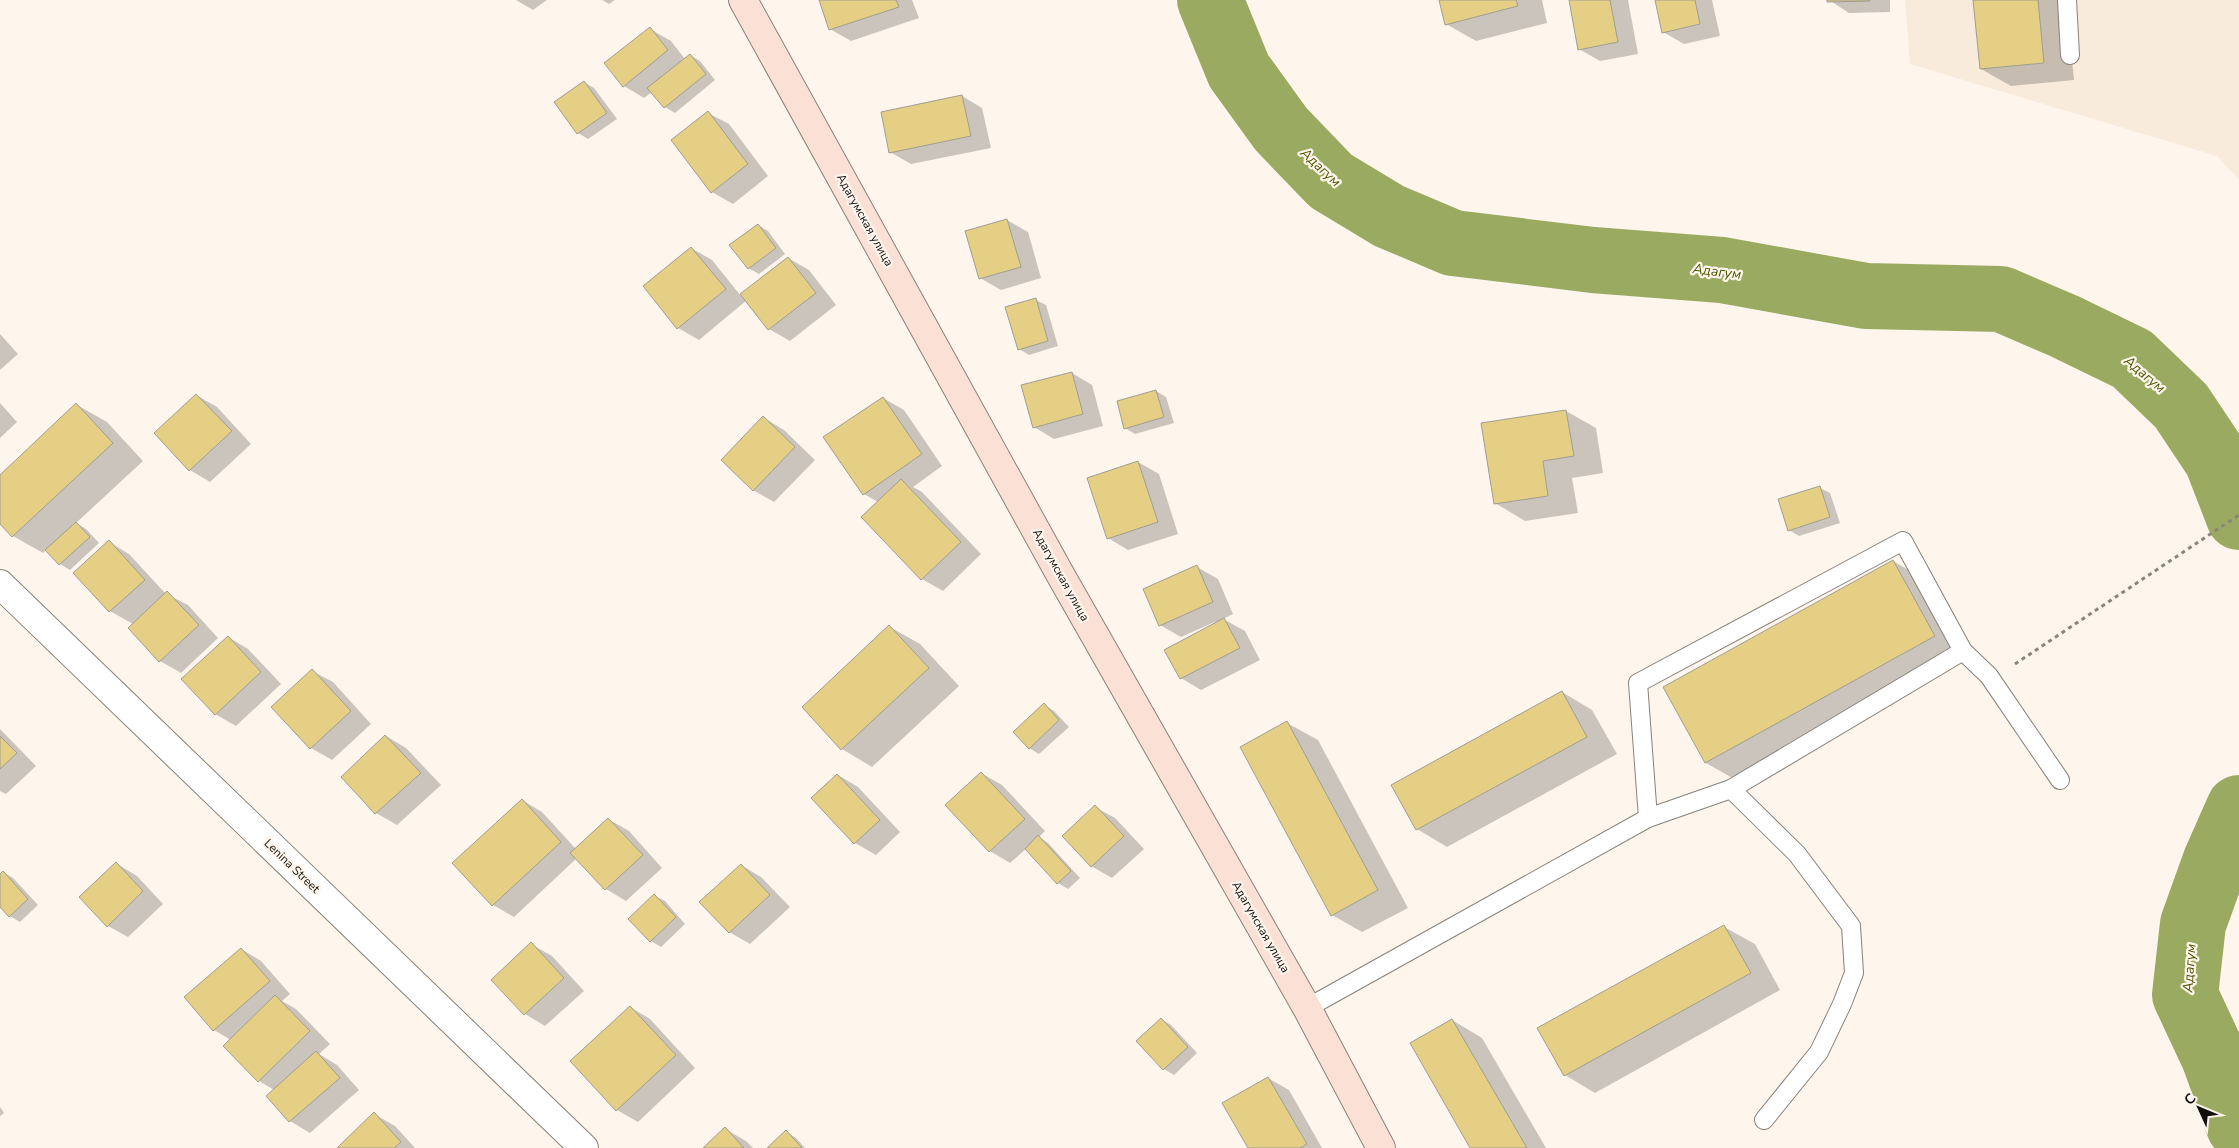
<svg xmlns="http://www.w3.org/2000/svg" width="2239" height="1148" font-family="'Nunito Sans',sans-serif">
<rect width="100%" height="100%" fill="#fef6ed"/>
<!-- built -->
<polygon fill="#f8ebdc" points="1905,0 2239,0 2239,180 2217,156 1910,64"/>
<!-- shadow -->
<g fill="#0003">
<polygon points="516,0 547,0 533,10"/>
<polygon points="602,0 615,0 609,4"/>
<polygon points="820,0 912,0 919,18 851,41 830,29"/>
<polygon points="1440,0 1542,0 1547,23 1476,41 1446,24"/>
<polygon points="1570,0 1628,0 1638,54 1600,61 1579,49"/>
<polygon points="1656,0 1712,0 1720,36 1684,44 1663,32"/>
<polygon points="1829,0 1890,0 1890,12 1849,13"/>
<polygon points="1974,0 2066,0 2074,80 2011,86 1981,69"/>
<polygon points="650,29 671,41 685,59 690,55 700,61 715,80 675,113 665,107 652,92 644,98 624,86"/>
<polygon points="584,82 594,88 617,119 588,139 578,133"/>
<polygon points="962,96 982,108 991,148 911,164 890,152"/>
<polygon points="708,113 729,124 768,176 733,204 712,192"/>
<polygon points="1007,220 1028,232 1041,278 1001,290 980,278"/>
<polygon points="758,225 768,231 785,254 759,274 748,268"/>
<polygon points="691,248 712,260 741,296 788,258 809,270 836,305 790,341 769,329 747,300 699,340 678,328"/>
<polygon points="1036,300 1046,305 1058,346 1029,355 1019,349"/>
<polygon points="0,334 18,354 0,370"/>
<polygon points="1072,373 1092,385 1103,426 1054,439 1034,427"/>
<polygon points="1156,391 1166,397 1174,423 1135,434 1125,428"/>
<polygon points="196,395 217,407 251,444 210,482 190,470"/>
<polygon points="883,398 904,410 942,466 913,487 922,492 981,554 943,591 922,579 878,502 864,494 825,438"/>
<polygon points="0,403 17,422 0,438"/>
<polygon points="77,405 107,422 143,461 76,523 86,529 99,543 70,570 60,564 46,550 43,553 13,536 0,522 0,476"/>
<polygon points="1566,411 1596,428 1603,473 1572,478 1578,513 1525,521 1495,503 1482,424"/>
<polygon points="764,418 784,430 815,460 774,502 753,490"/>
<polygon points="1138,462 1159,474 1178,534 1128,550 1108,538"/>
<polygon points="1820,488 1830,493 1840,523 1799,536 1789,530"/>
<polygon points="109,542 129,554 166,594 188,605 218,638 181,673 160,661 133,624 110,611 75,573"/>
<polygon points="1893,561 1924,579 1965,653 1736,780 1706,763 1665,688"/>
<polygon points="1197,567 1218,579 1233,614 1223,619 1245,631 1260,660 1201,690 1181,678 1217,621 1181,637 1160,625"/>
<polygon points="890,627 920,644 959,686 872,767 842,749"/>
<polygon points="228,637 248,649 281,684 236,726 215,714"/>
<polygon points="312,671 333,682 371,724 332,760 311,748 273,708"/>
<polygon points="1562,692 1592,710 1617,754 1447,847 1417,829"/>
<polygon points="1044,705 1054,711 1069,727 1039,754 1029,748"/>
<polygon points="1287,723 1318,740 1408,908 1362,932 1332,915"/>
<polygon points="0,729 36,766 6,794 0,791"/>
<polygon points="386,736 406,748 441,785 397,825 376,813 342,777"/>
<polygon points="981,773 1002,785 1045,831 1039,837 1048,843 1080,878 1068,889 1058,883 1026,849 1010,863 990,851"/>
<polygon points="838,775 858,787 900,832 876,855 855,843 813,798"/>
<polygon points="522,800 542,812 576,849 608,819 629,831 662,868 626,901 606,889 577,858 514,917 493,905"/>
<polygon points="1095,807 1115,818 1144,849 1112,878 1091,866"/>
<polygon points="117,864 137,876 163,904 128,937 108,926"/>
<polygon points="741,865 761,877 790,907 750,944 729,932"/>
<polygon points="3,872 13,878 38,905 20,922 10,916 0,905 0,875"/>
<polygon points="655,896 665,901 685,924 661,947 651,941"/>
<polygon points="1724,927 1755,944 1780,990 1595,1093 1565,1075 1539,1029"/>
<polygon points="531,944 552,956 584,991 545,1026 525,1014"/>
<polygon points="241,949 261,961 290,994 282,1001 296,1009 330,1044 319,1054 337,1065 359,1090 310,1133 290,1121 267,1096 274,1090 259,1081 231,1040 214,1030"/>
<polygon points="630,1007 650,1019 695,1068 638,1122 617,1110"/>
<polygon points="1161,1019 1171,1025 1197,1053 1174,1075 1164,1069 1138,1041"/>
<polygon points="1452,1020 1482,1038 1546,1148 1471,1148"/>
<polygon points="1268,1078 1289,1090 1322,1148 1249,1148"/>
<polygon points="0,1107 4,1113 0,1116"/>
<polygon points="374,1114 395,1126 415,1148 338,1148"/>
<polygon points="725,1129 746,1141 753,1148 705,1148"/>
<polygon points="786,1132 796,1138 805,1148 769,1148"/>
</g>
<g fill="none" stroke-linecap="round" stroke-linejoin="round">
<!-- river -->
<g stroke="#9baa61" stroke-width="66">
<polyline points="1210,0 1239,71 1281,129 1331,181 1389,216 1453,243 1593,260 1722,270 1866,296 2001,299 2064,326 2132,359 2181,406 2217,460 2239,517"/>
<polyline points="2239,808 2216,860 2193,924 2185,995 2214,1057 2239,1126"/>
</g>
</g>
<!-- building -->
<g fill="#e5cf84" stroke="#a09d93">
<polygon points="819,0 896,0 899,7 829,30"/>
<polygon points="1439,0 1516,0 1518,6 1445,25"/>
<polygon points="1569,0 1610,0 1618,42 1578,50"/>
<polygon points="1655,0 1695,0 1700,24 1662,33"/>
<polygon points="1827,0 1870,0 1870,1 1827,2"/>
<polygon points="1973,0 2038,0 2044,63 1980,69"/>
<polygon points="650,27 668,50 623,87 604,63"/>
<polygon points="690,54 706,74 664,108 647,88"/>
<polygon points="584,81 607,113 577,134 554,102"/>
<polygon points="962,95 971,136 889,153 881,112"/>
<polygon points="708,111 748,164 711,193 671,140"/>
<polygon points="1007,219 1021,267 979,279 965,231"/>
<polygon points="758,224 776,248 748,269 729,245"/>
<polygon points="691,247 726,289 677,329 643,286"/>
<polygon points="788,257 816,293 768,330 740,294"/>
<polygon points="1036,298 1048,341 1018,350 1005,307"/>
<polygon points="1072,372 1083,414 1033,428 1021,385"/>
<polygon points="1156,390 1164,417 1124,429 1117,401"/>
<polygon points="196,394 232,431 189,471 154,433"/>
<polygon points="883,397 922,454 863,495 823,437"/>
<polygon points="76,403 113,443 12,537 0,524 0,475"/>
<polygon points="1566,410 1574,456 1543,461 1548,496 1494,504 1481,423"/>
<polygon points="763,416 795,447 753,491 721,460"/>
<polygon points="1138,461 1158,522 1107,539 1087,478"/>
<polygon points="901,479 961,542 921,580 861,517"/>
<polygon points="1820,486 1830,517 1788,531 1778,499"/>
<polygon points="76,522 90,537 59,565 45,550"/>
<polygon points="109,540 145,580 109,612 73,573"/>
<polygon points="1893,560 1935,636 1705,763 1663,687"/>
<polygon points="1197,565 1213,602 1159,626 1143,589"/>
<polygon points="167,591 199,625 159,662 128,628"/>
<polygon points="1224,618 1240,648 1180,679 1164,650"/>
<polygon points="889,625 929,668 841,750 802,707"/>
<polygon points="228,636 261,672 215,715 181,679"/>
<polygon points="312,669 351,711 310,749 271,707"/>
<polygon points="1562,691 1587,737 1416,830 1391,785"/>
<polygon points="1044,703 1059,720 1029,749 1013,732"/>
<polygon points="1287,721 1378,890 1331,916 1240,747"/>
<polygon points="385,735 421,773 375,814 341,777"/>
<polygon points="0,736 17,753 0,769"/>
<polygon points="981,772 1025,819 989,852 945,805"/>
<polygon points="837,774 880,820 854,844 811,798"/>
<polygon points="522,799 561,842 492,906 452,863"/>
<polygon points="1095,805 1124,836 1091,867 1062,836"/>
<polygon points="608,818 643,855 605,890 570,853"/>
<polygon points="1038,835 1071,871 1057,884 1025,849"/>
<polygon points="116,862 143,891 107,927 79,897"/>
<polygon points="741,864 770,895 729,933 699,902"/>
<polygon points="3,871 28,899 9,917 0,907 0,874"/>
<polygon points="654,894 676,917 650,942 628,919"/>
<polygon points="1724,925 1751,973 1564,1076 1537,1028"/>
<polygon points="531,942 564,978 524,1015 491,980"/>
<polygon points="241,948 270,981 213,1031 184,997"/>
<polygon points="275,995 310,1031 258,1082 223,1046"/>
<polygon points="630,1006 676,1055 616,1111 570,1061"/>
<polygon points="1161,1018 1188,1047 1163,1070 1136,1041"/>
<polygon points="1452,1019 1527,1148 1470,1148 1410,1043"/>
<polygon points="316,1051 340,1078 289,1122 266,1096"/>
<polygon points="1268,1077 1307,1144 1300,1148 1248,1148 1222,1103"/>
<polygon points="374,1112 401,1142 394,1148 337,1148"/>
<polygon points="725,1127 744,1148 703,1148"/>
<polygon points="786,1130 802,1148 767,1148"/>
</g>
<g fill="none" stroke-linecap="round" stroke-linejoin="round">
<defs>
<g id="service">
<polyline points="2067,0 2070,55"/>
<polyline points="1731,789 1797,854 1851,926 1854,973 1842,1004 1819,1052 1764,1120"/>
<polyline points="1648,818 1638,683 1903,541 1963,651 1989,676 2060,780"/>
<polyline points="1307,1008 1648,818 1731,789 1963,651"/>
</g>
<polyline id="minor" points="0,584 584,1148"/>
<polyline id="secondary" points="743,0 1060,574 1307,1008 1381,1148"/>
</defs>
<!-- service casing -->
<use href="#service" stroke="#888179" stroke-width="20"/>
<!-- minor casing -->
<use href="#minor" stroke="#888179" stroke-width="30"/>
<!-- secondary casing -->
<use href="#secondary" stroke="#888179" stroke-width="30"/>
<!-- path -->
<polyline stroke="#89847e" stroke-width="3" stroke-dasharray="4 4" stroke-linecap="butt" points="2015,664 2239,515"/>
<!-- service -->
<use href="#service" stroke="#fff" stroke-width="18"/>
<!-- minor -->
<use href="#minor" stroke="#fff" stroke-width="28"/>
<!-- secondary -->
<use href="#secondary" stroke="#fbe1d5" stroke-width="28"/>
</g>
<g text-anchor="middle" stroke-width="4.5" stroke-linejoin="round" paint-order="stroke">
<!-- street labels -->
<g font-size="12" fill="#110f0c" stroke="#fef6ed">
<text transform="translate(865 220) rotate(61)" y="4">Адагумская улица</text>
<text transform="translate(1061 575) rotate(61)" y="4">Адагумская улица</text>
<text transform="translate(292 866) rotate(44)" y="4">Lenina Street</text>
<text transform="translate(1261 927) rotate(60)" y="4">Адагумская улица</text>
</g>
<!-- water labels -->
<g font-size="14" font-style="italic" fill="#4c5800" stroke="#fef6ed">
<text transform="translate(1321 167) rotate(43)" y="5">Адагум</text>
<text transform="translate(1717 271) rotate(7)" y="5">Адагум</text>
<text transform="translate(2145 374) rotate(40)" y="5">Адагум</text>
<text transform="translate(2189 968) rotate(-86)" y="5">Адагум</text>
</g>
</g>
<!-- north arrow -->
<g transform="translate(2199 1108) rotate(314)" stroke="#fef6ed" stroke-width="4" paint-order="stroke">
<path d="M0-4L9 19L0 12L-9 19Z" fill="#110f0c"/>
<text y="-8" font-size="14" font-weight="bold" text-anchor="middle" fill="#110f0c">С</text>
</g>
</svg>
